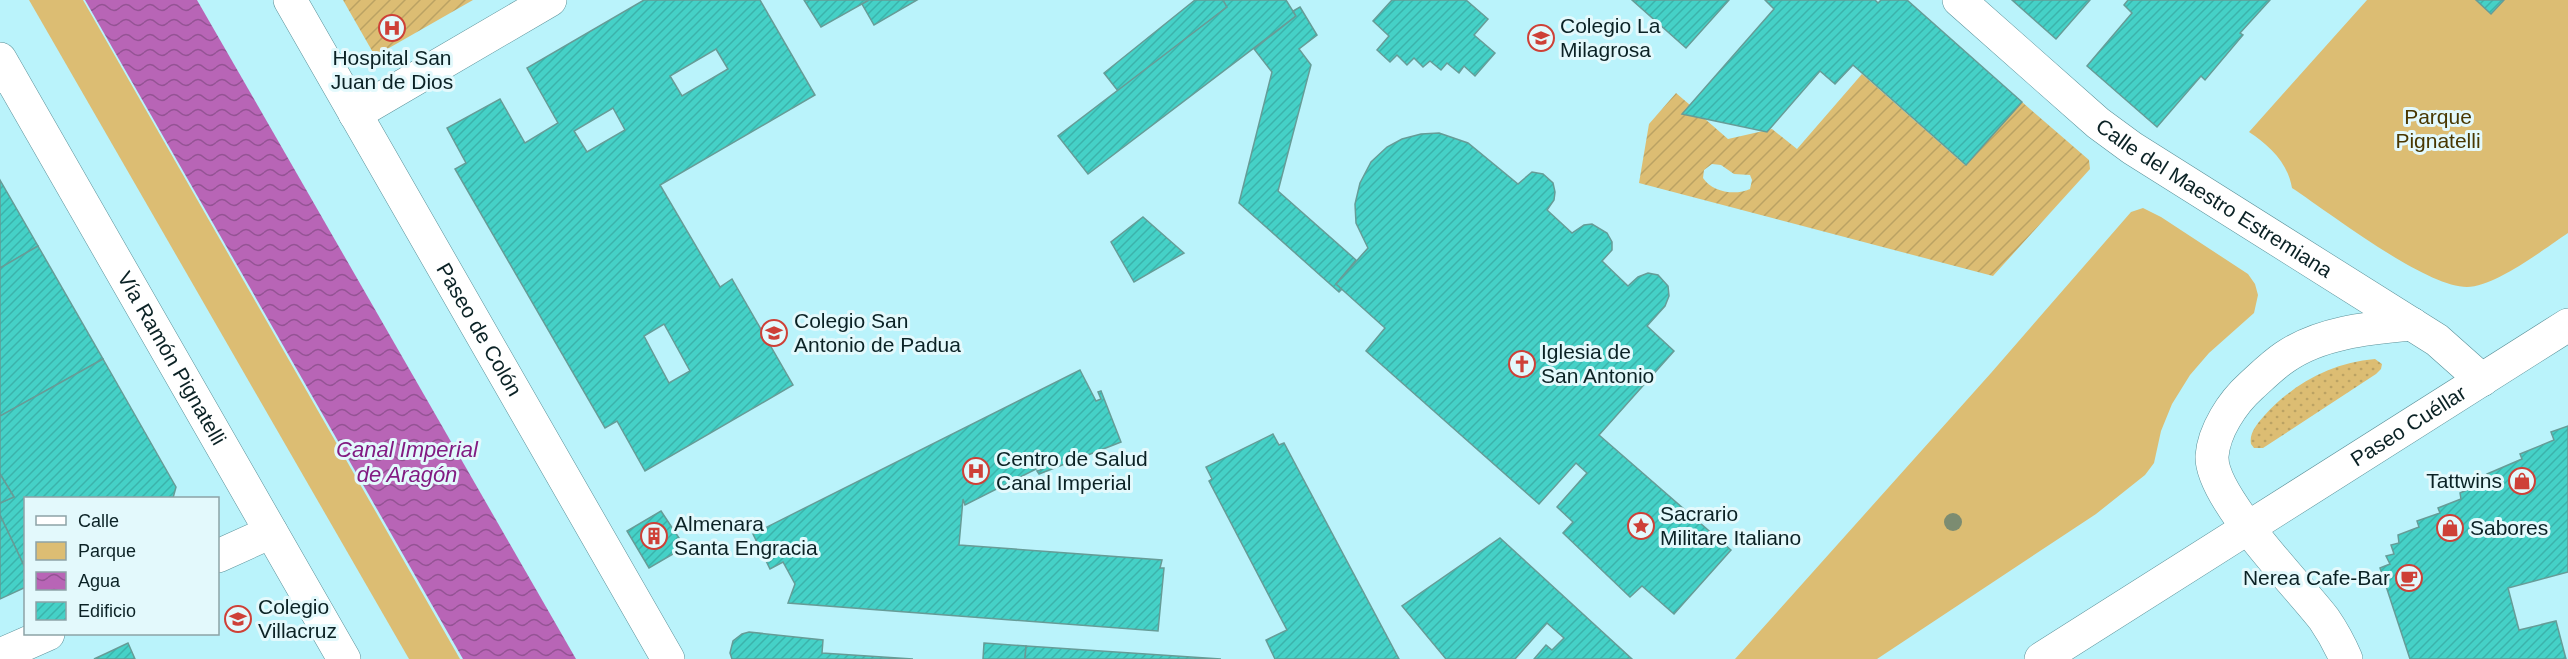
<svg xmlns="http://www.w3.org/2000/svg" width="2568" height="659" font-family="Helvetica,sans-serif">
<defs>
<pattern id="grass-dots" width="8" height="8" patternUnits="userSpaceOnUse" patternTransform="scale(1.5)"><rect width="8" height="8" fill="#dcbd73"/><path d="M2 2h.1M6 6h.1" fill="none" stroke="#bba263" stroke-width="1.8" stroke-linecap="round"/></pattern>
<pattern id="garden-furrows" width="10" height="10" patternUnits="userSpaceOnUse" patternTransform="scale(1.5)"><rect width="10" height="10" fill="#dcbd73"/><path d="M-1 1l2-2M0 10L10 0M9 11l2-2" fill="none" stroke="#bba263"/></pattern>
<pattern id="water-waves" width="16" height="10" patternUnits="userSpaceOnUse" patternTransform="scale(1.5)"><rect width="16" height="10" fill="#b865b6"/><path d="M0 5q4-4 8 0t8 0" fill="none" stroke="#945394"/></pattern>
<pattern id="building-hatch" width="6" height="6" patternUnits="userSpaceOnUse" patternTransform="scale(1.5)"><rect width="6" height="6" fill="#45d1c7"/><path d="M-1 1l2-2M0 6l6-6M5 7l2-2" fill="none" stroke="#3bb3ab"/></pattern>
</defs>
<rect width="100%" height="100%" fill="#baf3fb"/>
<!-- grass -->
<path fill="url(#grass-dots)" d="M2375,359l7,5 -1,5 -5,5 -113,74h-9l-3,-4c-2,-11 6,-20 13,-28 30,-33 67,-53 111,-57z"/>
<!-- park -->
<g fill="#dcbd73">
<polygon points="29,0 83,0 460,659 409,659"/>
<path d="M2367,0h201v233c-24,16 -73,54 -101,54 -42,0 -137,-74 -175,-99 -4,-25 -23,-43 -43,-56z"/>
<polygon points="2143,208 2161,217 2248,274 2255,284 2258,295 2254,313 2209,353 2190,375 2172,404 2161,431 2154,463 2145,475 2096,514 1877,659 1735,659 1991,373 2131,212"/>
</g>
<!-- garden -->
<g fill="url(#garden-furrows)" fill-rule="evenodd">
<polygon points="343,0 473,0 375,56"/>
<path d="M1862,74l103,91 57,-63 67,58 1,9 -97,107 -354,-93 10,-59 27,-31 14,12 -7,9 22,5 23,20 44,-10 25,20zM1712,164l9,1 13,9 16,1 2,5 -2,9c-15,7 -38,3 -47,-11l1,-8z"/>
</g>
<!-- water -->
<polygon fill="url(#water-waves)" points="85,0 197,0 576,659 463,659"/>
<!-- building -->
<g fill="url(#building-hatch)" stroke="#669c97" stroke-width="1.5" fill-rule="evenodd">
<path d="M644,0h116l55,95 -155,90 60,102 12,-8 61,106 -148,86 -28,-50 -12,7 -150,-259 11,-6 -19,-35 53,-29 25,44 33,-20 -31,-55zM716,49l12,20 -46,27 -12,-20zM613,108l12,22 -38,22 -13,-21zM664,324l26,47 -21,12 -25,-47z"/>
<polygon points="804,0 869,0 821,27"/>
<polygon points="869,0 917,0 874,25 862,4"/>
<polygon points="1195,0 1223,0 1227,7 1118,91 1104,73"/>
<polygon points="1223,0 1286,0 1296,16 1088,174 1058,136 1227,7"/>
<polygon points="1392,0 1466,0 1488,19 1474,35 1495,53 1475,76 1464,66 1459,73 1447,63 1441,70 1430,61 1423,67 1414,58 1407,65 1397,55 1390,62 1377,50 1389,36 1373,21"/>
<polygon points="1632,0 1729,0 1686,48"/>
<polygon points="1765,0 1875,0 1878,3 1881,0 1907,0 2022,102 1966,165 1853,65 1835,84 1820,71 1767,132 1682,114 1774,9"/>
<polygon points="2012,0 2090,0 2056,39"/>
<polygon points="2128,0 2270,0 2240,33 2243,35 2205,80 2201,76 2157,127 2087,66 2132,13 2124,5"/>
<polygon points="2476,0 2504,0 2491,14"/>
<polygon points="1300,7 1317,35 1299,49 1311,65 1278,191 1356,260 1336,284 1342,289 1339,292 1239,203 1272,72 1254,49 1296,16 1293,11"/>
<polygon points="1439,133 1468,143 1518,184 1532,172 1543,174 1553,183 1555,192 1554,200 1547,210 1572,233 1584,225 1592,224 1607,233 1612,242 1612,250 1602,261 1628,286 1638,277 1648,273 1658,275 1668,286 1669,296 1665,306 1647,326 1674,351 1599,435 1731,550 1674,614 1642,586 1630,597 1563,533 1573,522 1557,507 1587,473 1576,463 1539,504 1366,351 1385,328 1336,284 1368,248 1356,223 1355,204 1360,183 1371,162 1387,147 1402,139 1421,134"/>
<polygon points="0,180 38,246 0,268"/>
<polygon points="1143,217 1184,253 1134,282 1111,242"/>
<polygon points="38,246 103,359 0,416 0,268"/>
<polygon points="103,359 176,487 173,498 26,498 26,570 0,515 0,503 14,497 0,474 0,416"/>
<polygon points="1080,370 1096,401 1101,399 1098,392 1101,391 1121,442 1039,474 1037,471 1041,470 1040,467 965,505 963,499 959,545 1162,560 1160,568 1164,568 1158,631 788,603 795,584 783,562 770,569 753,534"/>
<polygon points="2568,426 2568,572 2508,588 2519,630 2556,621 2566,659 2410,659 2380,568 2390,564 2386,556 2394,554 2391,545 2399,543 2398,535 2419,527 2417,521 2440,513 2438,508 2461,499 2460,493 2489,480 2487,474 2522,459 2520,454 2554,440 2551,432"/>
<polygon points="1273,434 1279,445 1284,443 1399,659 1275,659 1266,640 1287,630 1209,481 1212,479 1206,467"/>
<polygon points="0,474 14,497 0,503"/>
<polygon points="661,511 685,547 649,568 627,531"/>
<polygon points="0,515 26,570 26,587 0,599"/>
<polygon points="1500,538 1632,659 1534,659 1546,645 1552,650 1564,638 1547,623 1515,659 1446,659 1402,606"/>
<polygon points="749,632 823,640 822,653 913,659 732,659 730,653 733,641 742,634"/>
<polygon points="128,643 135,659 94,659 107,653"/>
<polygon points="984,643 1026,646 1025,659 983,659"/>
<polygon points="1026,646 1221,659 1025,659"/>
</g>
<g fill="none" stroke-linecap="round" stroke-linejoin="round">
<defs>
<g id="minor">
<path id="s1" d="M1959,0l139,123 34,25 305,192 45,40"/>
<polyline points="355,114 550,0"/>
<polyline points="218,556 271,532"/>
<polyline points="0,655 48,634"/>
<path d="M2346,659c-6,-14 -13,-27 -22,-40 -25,-33 -114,-122 -112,-163 2,-25 20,-53 39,-70 11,-10 22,-21 34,-29 36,-25 85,-29 127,-33"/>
</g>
<g id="secondary">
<path id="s2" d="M290,0l378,659"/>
<path id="s3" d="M0,59l344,600"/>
</g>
<g id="primary">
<path id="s4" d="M2041,659l527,-334"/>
</g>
</defs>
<!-- minor casing -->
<use href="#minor" stroke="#5b9199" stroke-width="34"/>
<!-- secondary casing -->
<use href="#secondary" stroke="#5b9199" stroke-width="34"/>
<!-- primary casing -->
<use href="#primary" stroke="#5b9199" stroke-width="34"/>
<!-- minor -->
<use href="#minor" stroke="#fff" stroke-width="33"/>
<!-- secondary -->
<use href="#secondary" stroke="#fff" stroke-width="33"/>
<!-- primary -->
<use href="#primary" stroke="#fff" stroke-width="33"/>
</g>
<!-- trees -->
<circle fill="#7c8c71" cx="1953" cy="522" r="9"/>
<!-- icons -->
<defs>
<symbol id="hospital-ring" viewBox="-11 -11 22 22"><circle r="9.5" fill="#e3f9fc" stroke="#ce4037" stroke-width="1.5"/><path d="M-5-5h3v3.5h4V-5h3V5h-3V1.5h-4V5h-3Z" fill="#ce4037"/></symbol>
<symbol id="school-ring" viewBox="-11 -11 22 22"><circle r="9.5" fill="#e3f9fc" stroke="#ce4037" stroke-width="1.5"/><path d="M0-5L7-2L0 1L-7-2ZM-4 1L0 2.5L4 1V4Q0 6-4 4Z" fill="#ce4037"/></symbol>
<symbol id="church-ring" viewBox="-11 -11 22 22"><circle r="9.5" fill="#e3f9fc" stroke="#ce4037" stroke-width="1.5"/><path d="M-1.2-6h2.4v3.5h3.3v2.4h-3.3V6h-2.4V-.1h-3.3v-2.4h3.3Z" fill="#ce4037"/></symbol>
<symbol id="shop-ring" viewBox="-11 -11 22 22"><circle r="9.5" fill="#e3f9fc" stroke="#ce4037" stroke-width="1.5"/><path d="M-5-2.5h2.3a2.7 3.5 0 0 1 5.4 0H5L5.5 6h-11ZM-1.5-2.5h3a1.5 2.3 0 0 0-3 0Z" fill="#ce4037"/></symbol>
<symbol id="sight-ring" viewBox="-11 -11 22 22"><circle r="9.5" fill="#e3f9fc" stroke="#ce4037" stroke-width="1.5"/><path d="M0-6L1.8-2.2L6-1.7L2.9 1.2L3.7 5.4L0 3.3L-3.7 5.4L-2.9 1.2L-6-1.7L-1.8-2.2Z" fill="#ce4037"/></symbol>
<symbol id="building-ring" viewBox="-11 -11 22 22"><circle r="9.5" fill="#e3f9fc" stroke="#ce4037" stroke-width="1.5"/><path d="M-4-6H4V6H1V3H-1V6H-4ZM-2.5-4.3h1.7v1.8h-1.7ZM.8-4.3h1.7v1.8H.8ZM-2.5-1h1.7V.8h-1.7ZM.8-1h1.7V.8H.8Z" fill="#ce4037"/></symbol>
<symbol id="cafe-ring" viewBox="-11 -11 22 22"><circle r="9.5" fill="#e3f9fc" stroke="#ce4037" stroke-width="1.5"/><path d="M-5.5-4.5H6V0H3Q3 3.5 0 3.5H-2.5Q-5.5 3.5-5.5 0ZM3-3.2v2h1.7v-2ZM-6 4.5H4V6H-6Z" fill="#ce4037"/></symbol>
</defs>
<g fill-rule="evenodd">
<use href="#hospital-ring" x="377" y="13" width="30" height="30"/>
<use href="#school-ring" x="1526" y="23" width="30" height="30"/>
<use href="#school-ring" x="759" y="318" width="30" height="30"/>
<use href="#church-ring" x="1507" y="349" width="30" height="30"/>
<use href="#hospital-ring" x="961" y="456" width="30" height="30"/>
<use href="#shop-ring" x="2507" y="466" width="30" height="30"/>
<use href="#sight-ring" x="1626" y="511" width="30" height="30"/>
<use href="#shop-ring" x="2435" y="513" width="30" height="30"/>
<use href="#building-ring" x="639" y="521" width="30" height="30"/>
<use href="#cafe-ring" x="2394" y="563" width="30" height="30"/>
<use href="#school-ring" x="223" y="604" width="30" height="30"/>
</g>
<g text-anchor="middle" stroke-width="6" stroke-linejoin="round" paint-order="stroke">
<!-- poi labels -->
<g font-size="21" fill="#0b2225" stroke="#e3f9fc" text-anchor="start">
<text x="1560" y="33">Colegio La<tspan x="1560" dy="24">Milagrosa</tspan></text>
<text x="392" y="65" text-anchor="middle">Hospital San<tspan x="392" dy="24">Juan de Dios</tspan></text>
<text x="794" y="328">Colegio San<tspan x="794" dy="24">Antonio de Padua</tspan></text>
<text x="1541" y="359">Iglesia de<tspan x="1541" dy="24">San Antonio</tspan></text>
<text x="996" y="466">Centro de Salud<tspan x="996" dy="24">Canal Imperial</tspan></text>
<text x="2502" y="488" text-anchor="end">Tattwins</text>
<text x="1660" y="521">Sacrario<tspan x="1660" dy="24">Militare Italiano</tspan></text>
<text x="674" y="531">Almenara<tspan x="674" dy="24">Santa Engracia</tspan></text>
<text x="2470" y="535">Sabores</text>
<text x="2390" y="585" text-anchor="end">Nerea Cafe-Bar</text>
<text x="258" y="614">Colegio<tspan x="258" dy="24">Villacruz</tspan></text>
</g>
<!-- park labels -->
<g font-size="21" fill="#493700" stroke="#e3f9fc">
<text x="2438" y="124">Parque<tspan x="2438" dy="24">Pignatelli</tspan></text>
</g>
<!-- street labels -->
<g font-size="21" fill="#0b2225" stroke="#e3f9fc">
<text dy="7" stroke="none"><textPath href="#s1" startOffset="324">Calle del Maestro Estremiana</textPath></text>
<text dy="7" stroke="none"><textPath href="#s2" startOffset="380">Paseo de Colón</textPath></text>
<text dy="7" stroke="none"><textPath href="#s3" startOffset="345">Vía Ramón Pignatelli</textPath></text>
<text dy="7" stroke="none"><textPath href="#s4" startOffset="435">Paseo Cuéllar</textPath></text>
</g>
<!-- water labels -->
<g font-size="22" font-style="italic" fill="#821b82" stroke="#e3f9fc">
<text x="407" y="457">Canal Imperial<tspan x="407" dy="25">de Aragón</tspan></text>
</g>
</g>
<!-- legend -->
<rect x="24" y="497" width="195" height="138" fill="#e3f9fc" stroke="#8da3a6" stroke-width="1.5"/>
<rect x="36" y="516" width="30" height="9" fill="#ffffff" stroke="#8da3a6" stroke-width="1.5"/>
<text x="78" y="527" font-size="18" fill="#0b2225">Calle</text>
<rect x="36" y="542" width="30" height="18" fill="#dcbd73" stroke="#8da3a6" stroke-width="1.5"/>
<text x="78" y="557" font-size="18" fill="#0b2225">Parque</text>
<rect x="36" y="572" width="30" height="18" fill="url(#water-waves)" stroke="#8da3a6" stroke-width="1.5"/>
<text x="78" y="587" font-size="18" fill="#0b2225">Agua</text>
<rect x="36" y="602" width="30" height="18" fill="url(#building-hatch)" stroke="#8da3a6" stroke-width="1.5"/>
<text x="78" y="617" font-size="18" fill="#0b2225">Edificio</text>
</svg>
